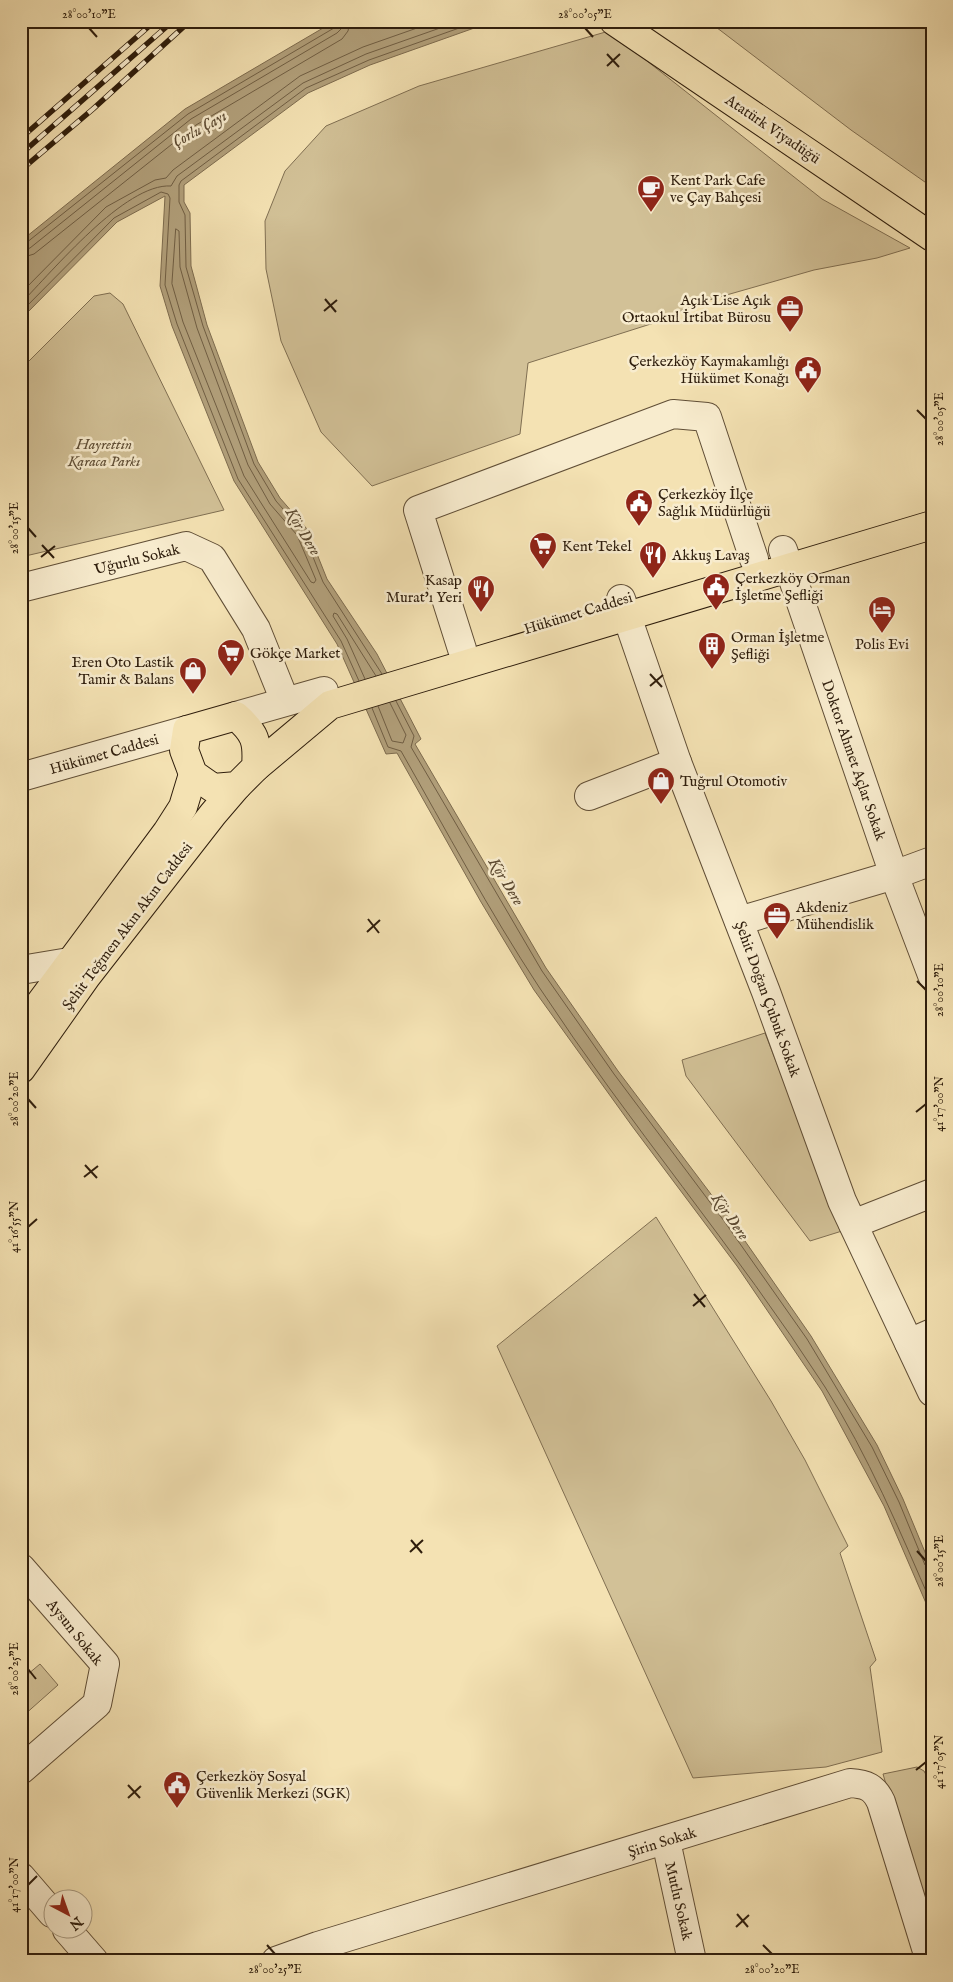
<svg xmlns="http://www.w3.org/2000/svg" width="953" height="1982" font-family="'IM FELL English',serif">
<rect width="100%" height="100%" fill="#f4e2b3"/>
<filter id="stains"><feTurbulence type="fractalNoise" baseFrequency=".004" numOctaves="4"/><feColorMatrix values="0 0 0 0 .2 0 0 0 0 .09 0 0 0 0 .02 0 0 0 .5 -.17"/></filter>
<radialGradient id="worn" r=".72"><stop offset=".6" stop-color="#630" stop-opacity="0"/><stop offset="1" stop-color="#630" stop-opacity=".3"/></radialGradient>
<!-- green -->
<g fill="#d2c197" stroke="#806f52">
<polygon points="708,21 932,21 932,187 851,130"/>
<polygon points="609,31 822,199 910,248 877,258 814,270 695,304 657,322 528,363 520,434 372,486 321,432 281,341 266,269 265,221 285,171 326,126 419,86"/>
<polygon points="110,293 123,304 224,510 21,557 21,369 94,296"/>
<polygon points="765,1033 842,1231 810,1241 686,1076 682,1060"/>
<polygon points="656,1217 771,1401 805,1460 848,1546 840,1553 876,1660 870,1667 882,1752 826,1767 693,1778 497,1346"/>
<polygon points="40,1664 58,1685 23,1716 21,1680"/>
<polygon points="917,1767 924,1771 932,1786 932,1940 883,1774"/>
</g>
<!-- water -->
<polygon fill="#b19f7a" stroke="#7d6b4e" points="335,21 494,21 370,65 308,93 184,185 184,202 190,213 191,266 207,325 258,462 280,498 307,529 327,579 377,654 421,739 415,744 546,968 618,1071 729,1218 811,1336 877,1445 903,1499 932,1569 932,1617 884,1506 822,1391 737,1266 632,1126 534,990 481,902 397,753 386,754 337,644 234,481 172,326 160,286 165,196 117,222 21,319 21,241 185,109"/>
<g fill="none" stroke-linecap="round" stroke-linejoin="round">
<!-- shore -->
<g stroke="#705e43" stroke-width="1">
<polygon points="176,229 179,231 180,267 197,328 248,465 270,504 297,535 316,580 314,583 311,582 244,476 183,322 172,284"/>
<polyline points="21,244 26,243 188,114 334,28 337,21"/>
<polyline points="21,251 30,248 191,119 337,33 342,28 343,21"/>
<polyline points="21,258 34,254 196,125 342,39 348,31 350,21"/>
<polyline points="21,293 106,207 155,180 166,178 173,170 300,76 363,47 437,21"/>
<path d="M21,303c32,-32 104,-120 150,-117l6,-10 126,-93 63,-29 94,-33"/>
<polyline points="21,312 114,218 161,192 168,194 170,198 165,285 177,324 238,479 341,641 359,681"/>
<polyline points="382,674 323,582 303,532 276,501 254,464 203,326 186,267 185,215 179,202 179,185 181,181 306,88 369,60 479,21"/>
<polyline points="365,679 347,639 333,616 334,613 337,614 376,676"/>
<polyline points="396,701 414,736 411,747 542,971 614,1074 724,1221 807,1339 872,1447 899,1502 925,1565 932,1569"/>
<polyline points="378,706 392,741 403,743 406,735 390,703"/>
<path d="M372,708l16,39 13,4c45,79 88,160 138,236 90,137 197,262 286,400 43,68 75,144 107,218"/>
</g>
<defs>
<g id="minor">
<polyline points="783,550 894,875 932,861"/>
<polyline points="21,588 186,546 212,558 256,629 285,701"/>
<polyline points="621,599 677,762 766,992 842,1201 932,1392"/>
<polyline points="462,649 418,510 673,414 707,417 754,559"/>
<polyline points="236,716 324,691"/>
<polyline points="21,777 187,730"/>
<polyline points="589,796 677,762"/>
<polyline points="739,921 894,875 932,975"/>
<polyline points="21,970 69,962"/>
<polyline points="853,1224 932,1193"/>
<polyline points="909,1343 932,1333"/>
<polyline points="21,1568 105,1664 97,1704 21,1770"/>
<polyline points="666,1841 692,1961"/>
<polyline points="21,1877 52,1913"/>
<polyline points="67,1930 94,1961"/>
<path d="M276,1961l42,-15 532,-163c16,1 24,4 31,19l49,159"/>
</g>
<g id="major">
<polyline points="614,21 932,237"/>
<path d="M236,716c19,17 22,25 20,51l-19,19 -24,2 -20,-14 -9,-24 3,-20z"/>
<polyline points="256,767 330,705 932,525"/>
<polyline points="21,1029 167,832 183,807 193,774"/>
<polyline points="21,1069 86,977 213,814 237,786"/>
</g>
</defs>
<!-- minor casing -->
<use href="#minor" stroke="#604e36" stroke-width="30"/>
<!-- major casing -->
<use href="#major" stroke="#2e1d0c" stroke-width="30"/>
<!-- minor -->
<use href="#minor" stroke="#f8ecce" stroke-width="28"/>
<!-- major -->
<use href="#major" stroke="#f4e2b3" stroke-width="28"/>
<defs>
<g id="rail">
<polyline points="21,138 155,21"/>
<polyline points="21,154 173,21"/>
<polyline points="21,170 93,109 190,21"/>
</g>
</defs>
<!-- rail casing -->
<use href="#rail" stroke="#2e1d0c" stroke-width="5.5"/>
<!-- rail -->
<use href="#rail" stroke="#f8ecce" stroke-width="4" stroke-dasharray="11" stroke-linecap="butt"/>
</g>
<!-- ticks -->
<path fill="none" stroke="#2e1d0c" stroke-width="2" d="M89,28l8,9M585,28l8,9M607,54l12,13M607,66l13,-12M325,299l11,13M324,311l13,-11M917,410l9,9M28,528l8,9M42,545l12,13M41,557l14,-11M650,674l12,13M650,686l13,-11M368,919l11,14M367,932l13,-12M917,981l9,9M28,1099l8,9M916,1112l10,-8M85,1165l12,13M84,1177l14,-11M28,1227l9,-8M694,1294l11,13M693,1306l13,-11M411,1540l11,13M917,1551l9,10M410,1552l13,-12M28,1669l8,10M916,1770l10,-8M128,1785l12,13M128,1798l13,-12M28,1885l9,-9M737,1914l11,13M736,1927l13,-12M267,1945l8,9M763,1945l9,9"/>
<!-- icons -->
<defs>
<symbol id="cafe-pin" viewBox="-11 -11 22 30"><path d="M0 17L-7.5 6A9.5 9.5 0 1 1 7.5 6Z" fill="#8f2418" stroke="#f8ecce"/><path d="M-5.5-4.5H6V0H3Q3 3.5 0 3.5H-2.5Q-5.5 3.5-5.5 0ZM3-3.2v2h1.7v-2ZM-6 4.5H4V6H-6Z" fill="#fff"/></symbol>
<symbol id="office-pin" viewBox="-11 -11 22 30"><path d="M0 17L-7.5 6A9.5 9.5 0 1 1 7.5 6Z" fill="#8f2418" stroke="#f8ecce"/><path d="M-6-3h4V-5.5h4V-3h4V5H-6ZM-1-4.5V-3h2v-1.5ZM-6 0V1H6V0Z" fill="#fff"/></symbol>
<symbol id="civic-pin" viewBox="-11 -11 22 30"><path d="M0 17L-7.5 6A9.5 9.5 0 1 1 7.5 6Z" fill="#8f2418" stroke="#f8ecce"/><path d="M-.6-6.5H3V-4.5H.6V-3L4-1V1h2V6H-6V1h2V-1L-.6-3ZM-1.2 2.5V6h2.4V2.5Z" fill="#fff"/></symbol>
<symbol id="supermarket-pin" viewBox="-11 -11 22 30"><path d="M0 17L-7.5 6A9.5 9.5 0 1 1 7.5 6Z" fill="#8f2418" stroke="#f8ecce"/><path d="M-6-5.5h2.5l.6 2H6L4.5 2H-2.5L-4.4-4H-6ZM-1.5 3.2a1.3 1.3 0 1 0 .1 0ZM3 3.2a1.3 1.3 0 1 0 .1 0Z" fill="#fff"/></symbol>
<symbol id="restaurant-pin" viewBox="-11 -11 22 30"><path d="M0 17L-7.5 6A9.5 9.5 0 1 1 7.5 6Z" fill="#8f2418" stroke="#f8ecce"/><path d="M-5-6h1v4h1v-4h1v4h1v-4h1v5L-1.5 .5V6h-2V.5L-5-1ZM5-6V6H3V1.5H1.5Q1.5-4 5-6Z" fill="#fff"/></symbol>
<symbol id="hotel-pin" viewBox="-11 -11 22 30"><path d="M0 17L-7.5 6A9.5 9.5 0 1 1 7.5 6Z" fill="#8f2418" stroke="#f8ecce"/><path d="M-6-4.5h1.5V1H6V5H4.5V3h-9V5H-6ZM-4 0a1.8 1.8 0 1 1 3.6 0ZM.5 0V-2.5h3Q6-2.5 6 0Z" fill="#fff"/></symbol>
<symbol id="building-pin" viewBox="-11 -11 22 30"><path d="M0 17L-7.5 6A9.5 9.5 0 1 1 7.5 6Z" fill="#8f2418" stroke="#f8ecce"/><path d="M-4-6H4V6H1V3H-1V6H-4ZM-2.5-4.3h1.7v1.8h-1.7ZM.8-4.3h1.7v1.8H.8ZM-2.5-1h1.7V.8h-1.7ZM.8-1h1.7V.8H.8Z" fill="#fff"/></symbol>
<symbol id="shop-pin" viewBox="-11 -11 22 30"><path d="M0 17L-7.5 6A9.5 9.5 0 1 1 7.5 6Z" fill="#8f2418" stroke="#f8ecce"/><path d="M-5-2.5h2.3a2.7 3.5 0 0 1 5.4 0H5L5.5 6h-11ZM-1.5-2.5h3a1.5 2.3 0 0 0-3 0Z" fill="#fff"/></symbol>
</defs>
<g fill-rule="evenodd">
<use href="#cafe-pin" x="635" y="173" width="32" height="43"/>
<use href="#office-pin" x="774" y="293" width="32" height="43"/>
<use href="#civic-pin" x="792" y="354" width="32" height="43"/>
<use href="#civic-pin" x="623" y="487" width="32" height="43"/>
<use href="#supermarket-pin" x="527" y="530" width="32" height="43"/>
<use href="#restaurant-pin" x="637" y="539" width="32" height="43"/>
<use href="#civic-pin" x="700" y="571" width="32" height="43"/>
<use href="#restaurant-pin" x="465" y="573" width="32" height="43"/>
<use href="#hotel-pin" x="866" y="594" width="32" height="43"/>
<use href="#building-pin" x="696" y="630" width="32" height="43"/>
<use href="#supermarket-pin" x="215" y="637" width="32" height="43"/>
<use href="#shop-pin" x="177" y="655" width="32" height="43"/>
<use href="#shop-pin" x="645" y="765" width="32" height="43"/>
<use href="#office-pin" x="761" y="900" width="32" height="43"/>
<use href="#civic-pin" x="161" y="1769" width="32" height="43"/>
</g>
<g text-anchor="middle" stroke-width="5" stroke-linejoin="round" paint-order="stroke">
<!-- street labels -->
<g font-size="15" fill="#2e1d0c" stroke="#f8ecce">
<text transform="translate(773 129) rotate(34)" y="5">Atatürk Viyadüğü</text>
<text transform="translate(137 559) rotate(-14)" y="5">Uğurlu Sokak</text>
<text transform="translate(578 613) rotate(-17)" y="5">Hükümet Caddesi</text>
<text transform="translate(104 754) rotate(-16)" y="5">Hükümet Caddesi</text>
<text transform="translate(854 760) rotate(71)" y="5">Doktor Ahmet Açlar Sokak</text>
<text transform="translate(127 926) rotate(-53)" y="5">Şehit Teğmen Akın Akın Caddesi</text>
<text transform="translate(768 999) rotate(70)" y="5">Şehit Doğan Çubuk Sokak</text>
<text transform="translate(75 1632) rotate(51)" y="5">Aysun Sokak</text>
<text transform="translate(662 1842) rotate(-17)" y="5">Şirin Sokak</text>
<text transform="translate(679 1901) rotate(77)" y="5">Mutlu Sokak</text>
</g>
<!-- poi labels -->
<g font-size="15" fill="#2e1d0c" stroke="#f8ecce" text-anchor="start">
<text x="670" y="185">Kent Park Cafe<tspan x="670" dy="17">ve Çay Bahçesi</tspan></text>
<text x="771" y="305" text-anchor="end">Açık Lise Açık<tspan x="771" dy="17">Ortaokul İrtibat Bürosu</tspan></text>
<text x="789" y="366" text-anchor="end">Çerkezköy Kaymakamlığı<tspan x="789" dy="17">Hükümet Konağı</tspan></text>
<text x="658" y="499">Çerkezköy İlçe<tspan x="658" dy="17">Sağlık Müdürlüğü</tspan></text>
<text x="562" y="551">Kent Tekel</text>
<text x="672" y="560">Akkuş Lavaş</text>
<text x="735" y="583">Çerkezköy Orman<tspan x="735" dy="17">İşletme Şefliği</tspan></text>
<text x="462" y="585" text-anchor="end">Kasap<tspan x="462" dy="17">Murat'ı Yeri</tspan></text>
<text x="731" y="642">Orman İşletme<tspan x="731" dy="17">Şefliği</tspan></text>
<text x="882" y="649" text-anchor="middle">Polis Evi</text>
<text x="250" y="658">Gökçe Market</text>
<text x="174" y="667" text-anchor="end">Eren Oto Lastik<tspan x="174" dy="17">Tamir &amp; Balans</tspan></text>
<text x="680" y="786">Tuğrul Otomotiv</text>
<text x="796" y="912">Akdeniz<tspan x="796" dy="17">Mühendislik</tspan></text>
<text x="196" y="1781">Çerkezköy Sosyal<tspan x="196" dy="17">Güvenlik Merkezi (SGK)</tspan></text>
</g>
<!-- park labels -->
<g font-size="15" font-style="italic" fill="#5f4e36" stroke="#f8ecce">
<text x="104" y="449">Hayrettin<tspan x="104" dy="17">Karaca Parkı</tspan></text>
</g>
<!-- water labels -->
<g font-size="16" font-style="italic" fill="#5c4a32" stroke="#f8ecce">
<text transform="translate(199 128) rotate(-29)" y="6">Çorlu Çayı</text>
<text transform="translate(304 531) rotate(59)" y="6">Kör Dere</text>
<text transform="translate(507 881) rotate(59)" y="6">Kör Dere</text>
<text transform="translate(731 1216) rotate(55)" y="6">Kör Dere</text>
</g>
</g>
<!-- margin -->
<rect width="953" height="1982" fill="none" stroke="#f4e2b3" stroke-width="55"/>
<!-- north arrow -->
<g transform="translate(68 1914) rotate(139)"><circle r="24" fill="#f8ecce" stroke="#a79980"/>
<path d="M0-4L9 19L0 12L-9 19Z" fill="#8f2418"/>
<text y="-8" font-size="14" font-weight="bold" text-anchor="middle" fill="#2e1d0c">N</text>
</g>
<rect x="28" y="28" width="898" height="1926" fill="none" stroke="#2e1d0c" stroke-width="2"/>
<g font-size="12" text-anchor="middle" fill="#2e1d0c">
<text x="89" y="18">28°00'10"E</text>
<text x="585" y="18">28°00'05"E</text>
<text transform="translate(939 419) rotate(-90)" y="4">28°00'05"E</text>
<text transform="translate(14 528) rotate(-90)" y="4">28°00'15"E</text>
<text transform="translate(939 990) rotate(-90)" y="4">28°00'10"E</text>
<text transform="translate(14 1099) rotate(-90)" y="4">28°00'20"E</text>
<text transform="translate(939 1104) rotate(-90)" y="4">41°17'00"N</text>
<text transform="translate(14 1227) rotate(-90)" y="4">41°16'55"N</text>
<text transform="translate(939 1561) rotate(-90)" y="4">28°00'15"E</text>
<text transform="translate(14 1669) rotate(-90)" y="4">28°00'25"E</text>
<text transform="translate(939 1762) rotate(-90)" y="4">41°17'05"N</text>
<text transform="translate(14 1885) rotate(-90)" y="4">41°17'00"N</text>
<text x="275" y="1973">28°00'25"E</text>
<text x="772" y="1973">28°00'20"E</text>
</g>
<rect width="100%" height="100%" filter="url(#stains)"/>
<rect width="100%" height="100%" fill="url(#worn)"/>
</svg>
